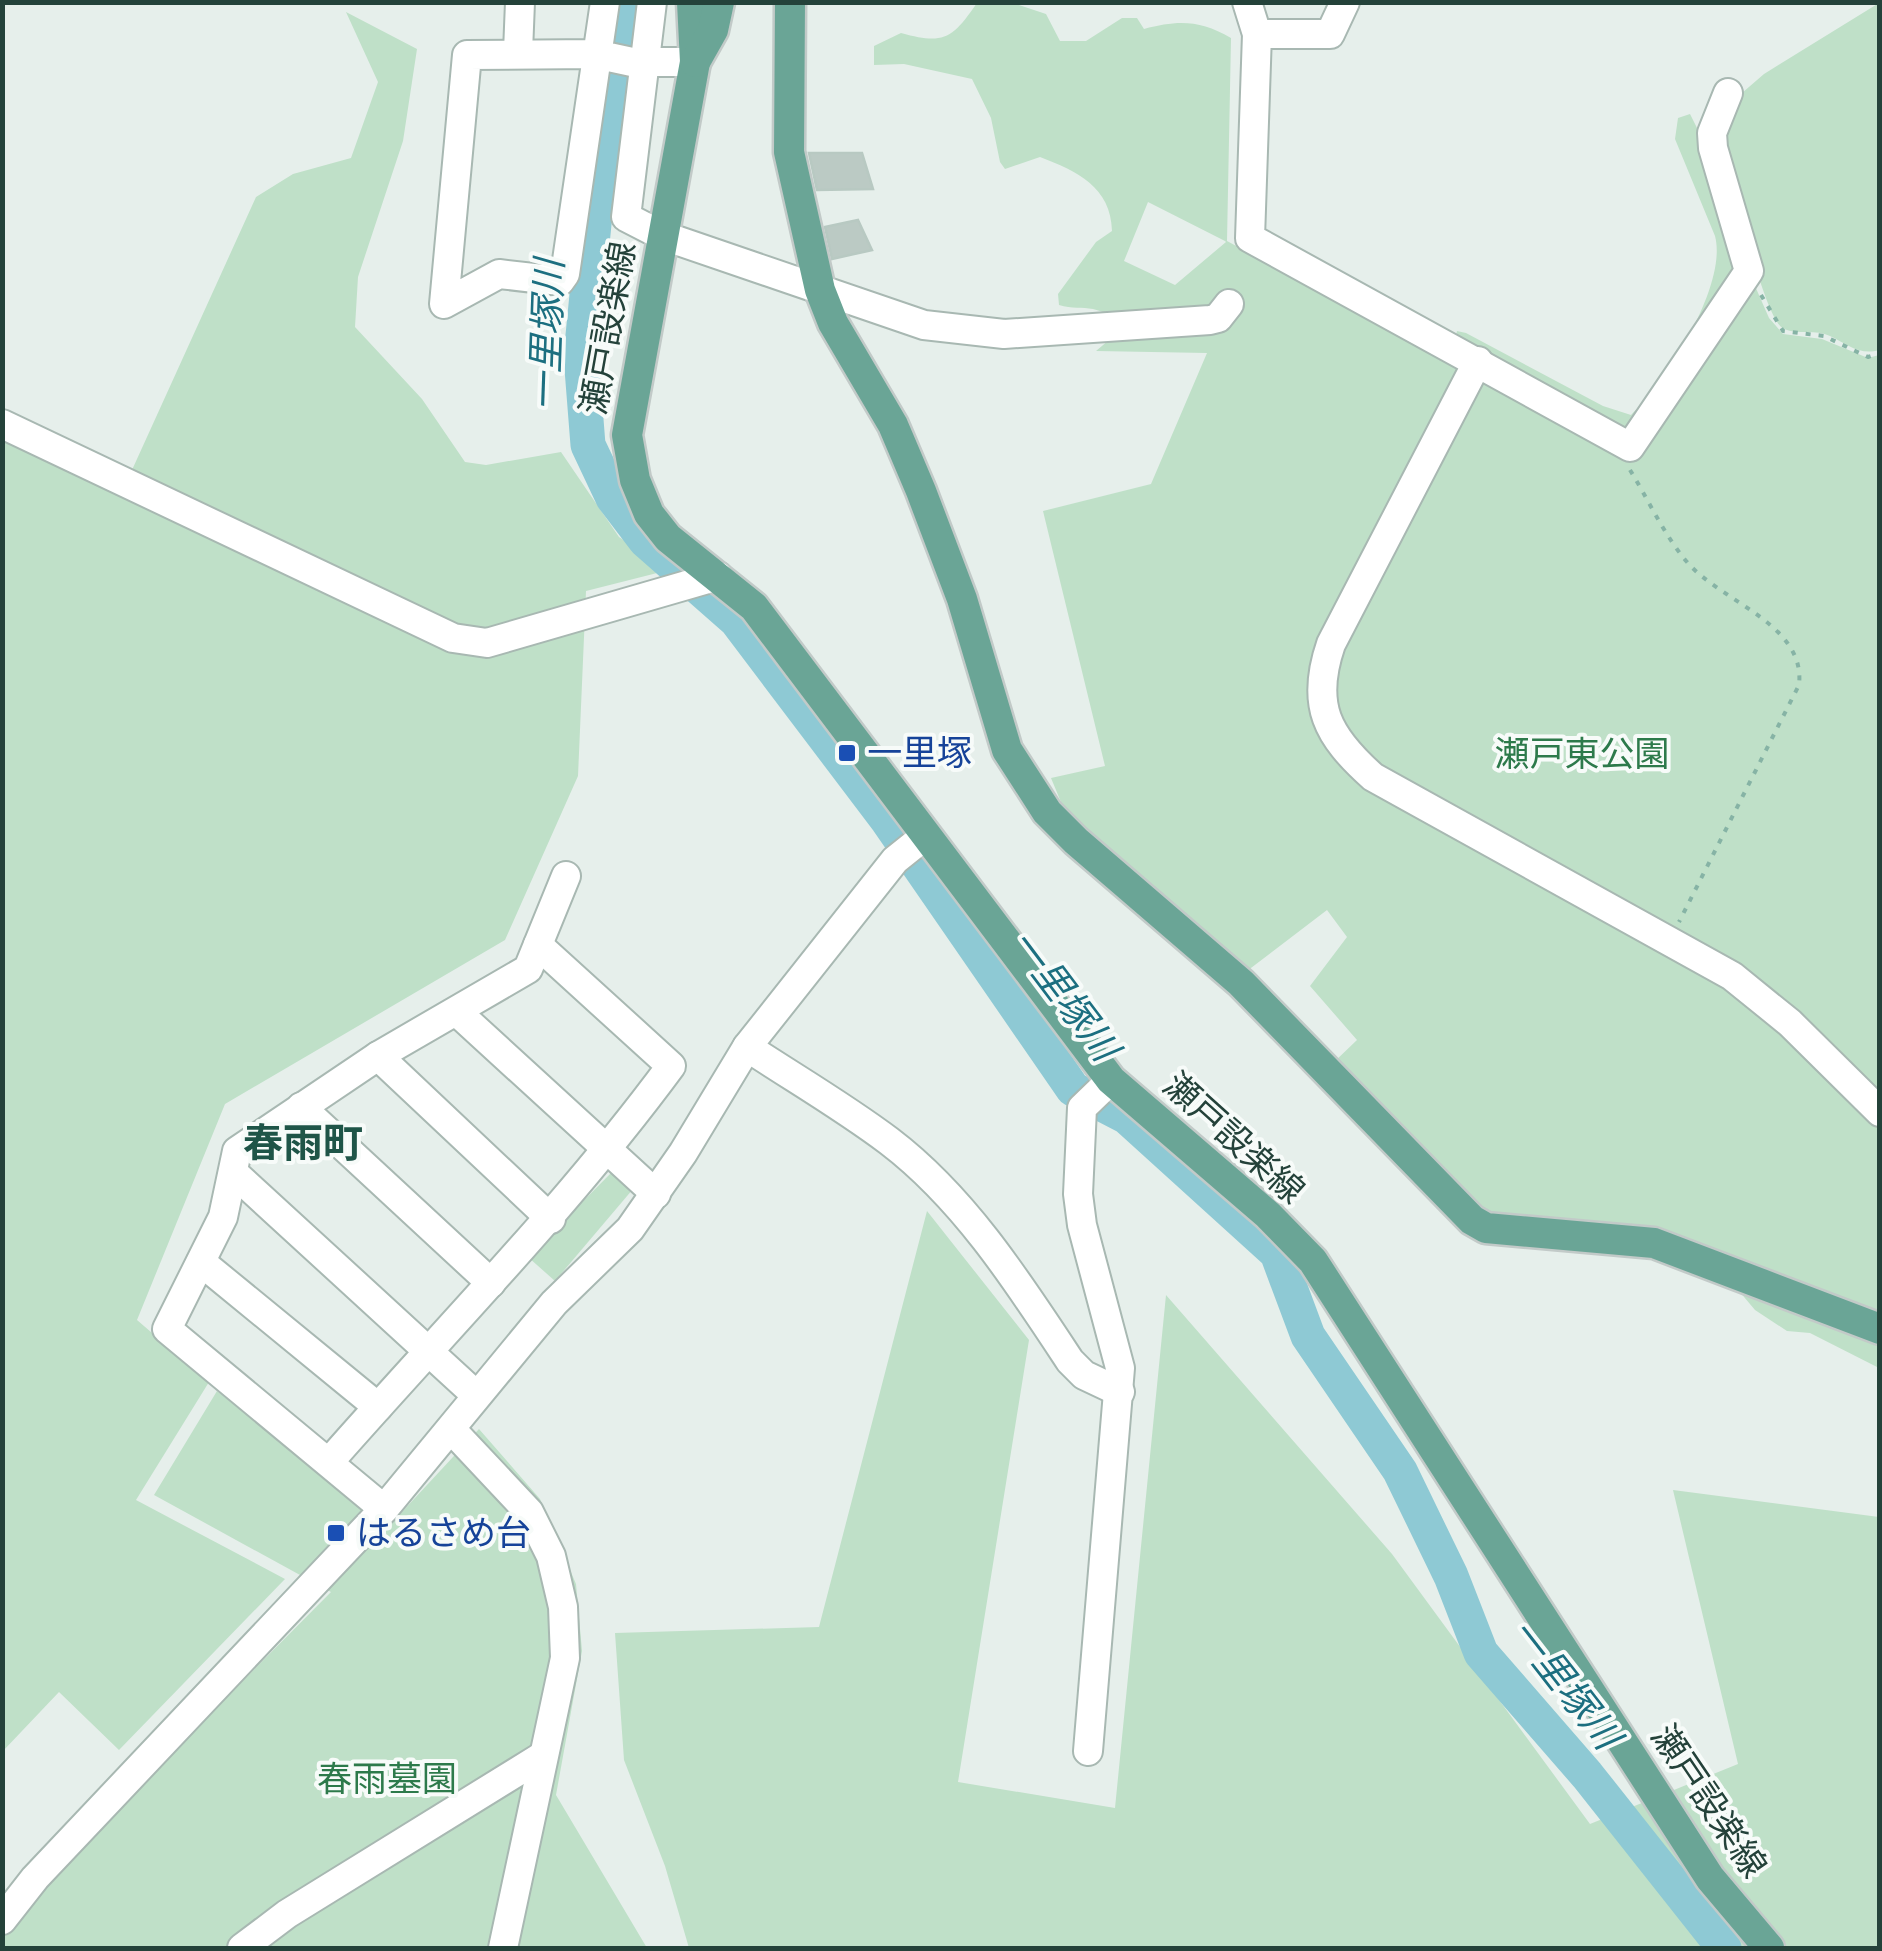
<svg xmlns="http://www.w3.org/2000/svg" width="1882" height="1951" font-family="'Asap Condensed','Noto Sans JP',sans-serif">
<rect width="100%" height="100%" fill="#e6efeb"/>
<!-- green -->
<g fill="#bfe0c8" fill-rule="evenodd">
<path d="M977,3h36l33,11 14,27h26l36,-23h15l7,11c34,-9 56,-9 87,9l-4,203 405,219 123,-174 14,32 14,16 39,5 46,19 11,-3v964l-203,-79 -191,-25 -153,-151 25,-24 -47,-54 37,-49 -20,-27 -80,61 -184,-164 -12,-29 54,-12 -62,-255 108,-27 56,-131 -111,-2 39,-33c-18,2 -25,-5 -42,-9 -11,-2 -21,0 -34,-4l-1,-11 38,-52 16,-11c-1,-44 -35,-60 -72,-74l-35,12 -5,-7 -9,-44 -19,-39 -68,-15 -30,1v-19l27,-13c43,12 51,6 76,-30zM1148,202l77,39 1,1 -51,43 -51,-24z"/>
<path d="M1879,3v347c-19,6 -32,-6 -49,-14 -14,-7 -32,-1 -46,-7 -22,-10 -55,-168 -62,-198l20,-38 22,-19z"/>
<polygon points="346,12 417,49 403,141 358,277 355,327 422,399 465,462 486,465 561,452 619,537 669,570 586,591 578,776 505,940 225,1104 137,1320 209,1382 136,1500 285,1579 119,1750 59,1692 3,1751 3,426 132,470 256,197 293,174 351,158 378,82"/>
<path d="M1690,114l17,34 35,108 -103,172 -15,1 -169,-89 2,-9 9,2 137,73 28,9c35,-33 97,-130 84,-179l-40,-97 3,-21z"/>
<polygon points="612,1172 633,1189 555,1281 528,1257"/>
<polygon points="927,1211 1029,1340 958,1782 1115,1808 1166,1295 1392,1554 1590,1824 1738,1764 1673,1490 1879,1517 1879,1948 689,1948 665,1866 624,1760 615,1633 819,1627"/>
<polygon points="1712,1276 1879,1338 1879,1368 1810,1333 1787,1331 1755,1310 1739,1291 1715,1282"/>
<polygon points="217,1391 388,1527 479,1429 540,1499 576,1584 582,1651 556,1795 647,1948 3,1948 3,1936 61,1864 331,1592 154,1495"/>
</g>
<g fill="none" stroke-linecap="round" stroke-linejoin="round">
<!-- river -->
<polyline stroke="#8ec9d4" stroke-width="35" points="629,2 599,173 581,356 588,445 613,498 645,540 736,620 888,821 1073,1089 1127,1117 1277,1253 1308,1336 1400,1471 1451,1576 1481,1653 1587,1775 1724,1948"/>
</g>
<!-- building -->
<g fill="#bbcac4" stroke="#b8c9c2" stroke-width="2.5">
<polygon points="809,153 862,153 873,189 817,190"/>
<polygon points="858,220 872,250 832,259 825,227"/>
</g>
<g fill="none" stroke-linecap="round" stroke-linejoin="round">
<defs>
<g id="minor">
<polyline points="605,2 565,274 560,281 499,274 444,304 467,55 595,54 632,62 695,62"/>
<polyline points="652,2 626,217 661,235 924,325 1004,334 1210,320 1218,318 1229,304"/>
<polyline points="1247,2 1257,34 1250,238 1630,447 1749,271 1713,148 1712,133 1728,93"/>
<polyline points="1257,34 1330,34 1345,2"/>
<polyline points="518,52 520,2"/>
<path d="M1478,361l-147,283c-21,61 -4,92 42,133l359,199 58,47 90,89"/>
<polyline points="2,424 453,638 487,643 718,576"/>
<polyline points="457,1012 656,1194"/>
<path d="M747,1047c47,31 97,60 142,94 75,57 129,141 181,220l14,14 36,17"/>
<polyline points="378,1056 551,1219"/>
<polyline points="301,1107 491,1283"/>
<polyline points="235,1174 476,1395"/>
<polyline points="201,1262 378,1407"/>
<polyline points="451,1429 529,1512 551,1556 563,1607 565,1658 503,1948"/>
<path d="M330,1461c115,-131 237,-254 341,-395l-133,-121"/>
<polyline points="384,1509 167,1329 223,1217 237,1151 378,1056 528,969 566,876"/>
<polyline points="1088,1751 1120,1368 1082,1225 1078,1194 1082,1108 1111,1080"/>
<polyline points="2,1920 35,1878 384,1509 554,1303 630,1229 683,1153 747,1047 895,860 925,836"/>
<polyline points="242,1948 287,1914 541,1757"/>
</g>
<g id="major">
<polyline points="692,2 695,62 627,435 635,480 649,514 668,538 754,607 1111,1080 1268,1215 1313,1261 1710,1878 1769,1948"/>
<polyline points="790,2 789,152 820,290 833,323 893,425 921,491 962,599 1007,750 1047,812 1076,841 1241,983 1472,1220 1486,1228 1654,1243 1880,1329"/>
<polyline points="695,62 713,30 719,2"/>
</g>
</defs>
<!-- minor casing -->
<use href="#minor" stroke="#a8b8b2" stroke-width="32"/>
<!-- major casing -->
<use href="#major" stroke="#c2cac8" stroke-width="35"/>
<!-- path -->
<g stroke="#86b3a5" stroke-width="4" stroke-dasharray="5 8" stroke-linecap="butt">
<polyline points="1761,295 1783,331 1824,336 1868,357 1880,353"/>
<path d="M1630,470c18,29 34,65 57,92 34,40 119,62 112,123l-120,237"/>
</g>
<!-- minor -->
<use href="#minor" stroke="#fff" stroke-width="28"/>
<!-- major -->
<use href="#major" stroke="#6aa596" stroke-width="30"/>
</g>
<!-- markers -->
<g fill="#1a4fb4" stroke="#f7fbf9" stroke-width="4">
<rect x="837" y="743" width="20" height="20" rx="5"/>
<rect x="326" y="1523" width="20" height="20" rx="5"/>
</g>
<g text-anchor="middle" stroke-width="8" stroke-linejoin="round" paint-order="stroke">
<!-- street labels -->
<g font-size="35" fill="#24423a" stroke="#f7fbf9">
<text transform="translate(608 328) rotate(-80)" y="12">瀬戸設楽線</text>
<text transform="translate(1234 1138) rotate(42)" y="12">瀬戸設楽線</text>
<text transform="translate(1709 1801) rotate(56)" y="12">瀬戸設楽線</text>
</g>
<!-- transit labels -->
<g font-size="35" fill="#164399" stroke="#f7fbf9" text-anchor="start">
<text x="867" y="765">一里塚</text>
<text x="356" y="1545">はるさめ台</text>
</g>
<!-- park labels -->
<g font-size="35" fill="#2d7a4b" stroke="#f7fbf9">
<text x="1582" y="766">瀬戸東公園</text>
<text x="387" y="1791">春雨墓園</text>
</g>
<!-- water labels -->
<g font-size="38" font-style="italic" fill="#1c6f80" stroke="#f7fbf9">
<text transform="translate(547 335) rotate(-88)" y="13">一里塚川</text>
<text transform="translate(1064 995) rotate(53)" y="13">一里塚川</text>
<text transform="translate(1565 1684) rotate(52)" y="13">一里塚川</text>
</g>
<!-- quarter labels -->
<g font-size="40" font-weight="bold" fill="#1f5548" stroke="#f7fbf9">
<text x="303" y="1157">春雨町</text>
</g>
</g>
<!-- border -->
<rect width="1882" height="1951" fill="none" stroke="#24423a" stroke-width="10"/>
</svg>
